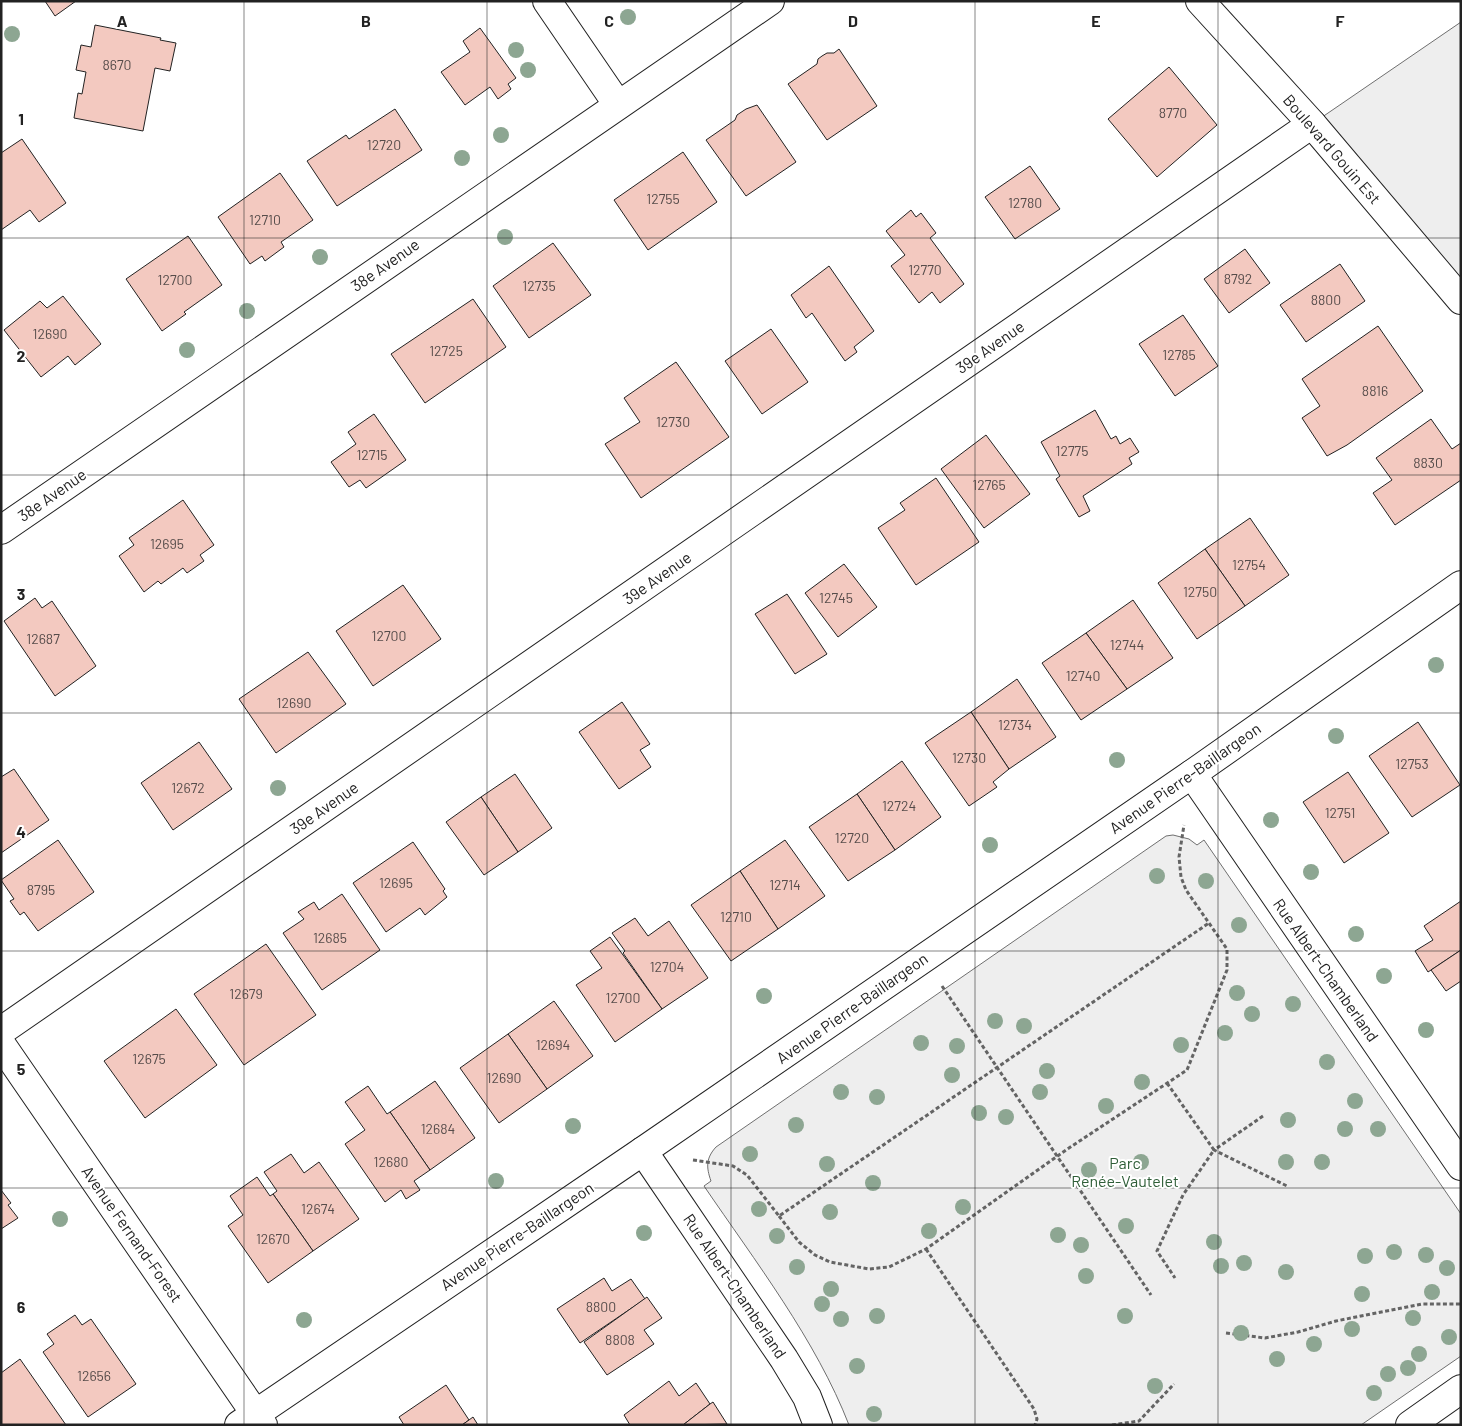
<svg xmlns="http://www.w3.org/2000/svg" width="1462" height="1426" font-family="Barlow,sans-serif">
<rect width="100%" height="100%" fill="#fff"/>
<!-- green -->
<g fill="#eee" stroke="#6f6f6f">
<polygon points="1461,22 1461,300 1312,124"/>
<path d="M1173,835l16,4 8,6 7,-5 257,374v142l-100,69h-512c-33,-85 -94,-164 -145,-239l7,-5c-5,-14 -5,-23 5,-34l450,-311z"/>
</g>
<!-- building -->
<g fill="#f3c9c0" stroke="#222">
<polygon points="45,1 76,1 55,16"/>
<polygon points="95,25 161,38 160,40 176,43 170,71 155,68 143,131 74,118 78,93 82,94 86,72 76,70 81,45 91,47"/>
<polygon points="480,28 516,78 508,84 511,89 498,99 490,87 465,105 441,72 470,52 463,41"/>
<polygon points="839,49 877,106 827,140 788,84 817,64 818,59 822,56 827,53 834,53"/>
<polygon points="1169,67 1217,125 1157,177 1108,119"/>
<polygon points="757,105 796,162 746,196 706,140 735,120 737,115 746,109"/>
<polygon points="395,109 422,150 337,206 307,161 346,135 349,139"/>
<polygon points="22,139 66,203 39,222 30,210 1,230 1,153"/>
<polygon points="683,152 717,202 648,250 614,200"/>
<polygon points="1030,166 1060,209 1015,239 985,197"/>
<polygon points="280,173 313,220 281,242 284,247 265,261 262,256 250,264 218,217"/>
<polygon points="911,210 916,217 921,213 936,233 930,238 964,284 940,303 932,292 919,303 891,266 905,255 886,231"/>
<polygon points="188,236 222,285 184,312 186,314 162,331 126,279"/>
<polygon points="553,243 591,295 529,338 493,286"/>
<polygon points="1245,249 1270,283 1229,313 1204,279"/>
<polygon points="1340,264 1365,301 1306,342 1280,305"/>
<polygon points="829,266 874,331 854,347 857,352 845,361 812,313 806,318 791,295"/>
<polygon points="63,296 101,344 75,365 68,356 41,377 4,330 40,301 47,308"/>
<polygon points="473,299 506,347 425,403 391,354"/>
<polygon points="1183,315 1218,366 1175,396 1139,344"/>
<polygon points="1378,326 1423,391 1347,445 1327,456 1302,418 1320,406 1302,379"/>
<polygon points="771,329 808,382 762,414 725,361"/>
<polygon points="676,362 729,437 641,498 605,444 640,422 624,398"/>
<polygon points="1095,410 1111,439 1116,436 1120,444 1130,438 1139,452 1129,458 1132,464 1083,496 1090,511 1079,517 1056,479 1060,476 1041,442"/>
<polygon points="374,414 406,460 366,488 360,480 349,487 331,462 356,444 348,432"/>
<polygon points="1431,419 1452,449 1461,443 1461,480 1395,525 1373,493 1392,480 1376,458"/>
<polygon points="986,435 1030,494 984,528 941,469"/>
<polygon points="936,478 979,542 916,585 878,528 905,510 900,503"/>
<polygon points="183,500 214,545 200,555 204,561 187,573 183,568 161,584 158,581 144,592 119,556 134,545 129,538"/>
<polygon points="1250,518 1289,575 1245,606 1205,549"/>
<polygon points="1205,549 1245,606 1197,639 1158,583"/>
<polygon points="844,564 877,607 838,637 805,593"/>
<polygon points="403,585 441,639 373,686 336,631"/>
<polygon points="787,594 827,654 795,674 755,614"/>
<polygon points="35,598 42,608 52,601 96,666 55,696 4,621"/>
<polygon points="1133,600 1173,658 1127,689 1086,633"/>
<polygon points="1086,633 1127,689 1081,720 1042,663"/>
<polygon points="308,652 346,704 276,753 239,699"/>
<polygon points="1017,679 1056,737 1009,769 971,712"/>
<polygon points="622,702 650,744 640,750 651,767 619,789 579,732"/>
<polygon points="971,712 1009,769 993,782 997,787 969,806 925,743"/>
<polygon points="1418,722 1460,785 1412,817 1369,756"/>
<polygon points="199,742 232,789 173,830 141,783"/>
<polygon points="902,761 941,817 895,850 857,794"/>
<polygon points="14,769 49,820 1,853 1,777"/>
<polygon points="1348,772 1389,833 1344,863 1303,802"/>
<polygon points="515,774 552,828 518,852 481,797"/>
<polygon points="857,794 895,850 848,881 809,827"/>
<polygon points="481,797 518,852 484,875 446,822"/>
<polygon points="58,840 94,892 38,931 24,912 20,915 10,901 14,899 1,880"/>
<polygon points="785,840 825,896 778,929 740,871"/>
<polygon points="413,842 445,889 443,891 447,897 425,915 420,908 386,932 353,883"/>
<polygon points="740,871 778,929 731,961 691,905"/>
<polygon points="342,894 380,950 322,990 283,933 304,919 298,912 314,902 319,910"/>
<polygon points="1461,901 1461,950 1428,972 1415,951 1433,940 1424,926"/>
<polygon points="635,918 648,936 669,921 708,978 662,1009 623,953 625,951 612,933"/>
<polygon points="610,937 662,1009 615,1042 576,985 602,968 590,951"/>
<polygon points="266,944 316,1015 244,1065 194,994"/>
<polygon points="1461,950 1461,981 1446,991 1431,970"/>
<polygon points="554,1001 593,1056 547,1089 508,1034"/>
<polygon points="176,1009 217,1065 145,1118 104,1061"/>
<polygon points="508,1034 547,1089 499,1123 460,1068"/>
<polygon points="435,1081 475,1138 430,1170 390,1112"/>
<polygon points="368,1086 387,1114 390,1112 430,1170 414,1181 420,1190 406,1199 401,1190 385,1202 345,1144 365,1130 345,1102"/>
<polygon points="291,1154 304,1173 319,1162 359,1219 313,1251 273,1194 277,1191 264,1172"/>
<polygon points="257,1177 270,1196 273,1194 313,1251 268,1283 228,1226 243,1215 230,1196"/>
<polygon points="1,1190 11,1203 8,1205 18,1218 1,1229"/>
<polygon points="604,1278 612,1291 631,1279 645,1299 580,1343 557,1309"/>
<polygon points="647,1297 662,1318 644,1330 654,1344 607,1375 584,1342"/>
<polygon points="75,1315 82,1325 91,1319 136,1384 88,1417 43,1352 54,1344 47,1334"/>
<polygon points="20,1359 66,1425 1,1425 1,1373"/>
<polygon points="669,1381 679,1396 696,1383 710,1404 683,1425 630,1425 624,1415"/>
<polygon points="446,1385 469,1420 462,1425 404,1425 399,1417"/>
<polygon points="713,1402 727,1424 683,1425 710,1404"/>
<polygon points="473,1417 478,1425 462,1425 469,1420"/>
</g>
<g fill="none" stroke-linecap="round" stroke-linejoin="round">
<defs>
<g id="minor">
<polyline points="547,1 618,105"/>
<polyline points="1,530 770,1"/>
<polyline points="1192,774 1461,1166"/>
<polyline points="1,1031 1312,124"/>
<polyline points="1,1044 263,1425"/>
<polyline points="643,1151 784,1359 807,1397 818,1425"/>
<polyline points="239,1425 643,1151 1192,774 1461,585"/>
<polyline points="1410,1425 1461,1389"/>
</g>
<polyline id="tertiary" points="1200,1 1312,124 1461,300"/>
</defs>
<!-- minor casing -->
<use href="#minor" stroke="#222" stroke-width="30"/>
<!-- tertiary casing -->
<use href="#tertiary" stroke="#222" stroke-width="30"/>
<!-- path -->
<g stroke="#646464" stroke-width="3" stroke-dasharray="4 2.5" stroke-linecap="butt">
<polyline points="942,986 1151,1295"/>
<polyline points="1167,1083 1214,1150 1183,1195 1157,1251 1175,1278"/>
<polyline points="1263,1116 1214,1150 1287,1186"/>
<polyline points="693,1160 733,1166 747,1175 779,1216 1209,923"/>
<polyline points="779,1216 799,1242 815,1255 830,1262 869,1269 889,1267 926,1249 1066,1150 1187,1070 1227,970 1227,949 1186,890 1181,877 1179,857 1184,825"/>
<polyline points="926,1249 1034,1409 1037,1419 1035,1425"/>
<polyline points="1226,1333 1265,1338 1298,1332 1336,1321 1422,1304 1461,1304"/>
<polyline points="1112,1425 1139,1421 1174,1384"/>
</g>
<!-- minor -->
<use href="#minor" stroke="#fff" stroke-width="28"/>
<!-- tertiary -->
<use href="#tertiary" stroke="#fff" stroke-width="28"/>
</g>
<!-- trees -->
<g fill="#8da692">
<circle cx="628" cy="17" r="8"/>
<circle cx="12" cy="34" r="8"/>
<circle cx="516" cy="50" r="8"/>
<circle cx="528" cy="70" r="8"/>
<circle cx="501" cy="135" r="8"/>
<circle cx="462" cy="158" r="8"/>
<circle cx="505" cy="237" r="8"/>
<circle cx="320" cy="257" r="8"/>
<circle cx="247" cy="311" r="8"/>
<circle cx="187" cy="350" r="8"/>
<circle cx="1436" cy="665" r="8"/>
<circle cx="1336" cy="736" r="8"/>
<circle cx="1117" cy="760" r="8"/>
<circle cx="278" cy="788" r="8"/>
<circle cx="1271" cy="820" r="8"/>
<circle cx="990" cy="845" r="8"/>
<circle cx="1311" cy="872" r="8"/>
<circle cx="1157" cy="876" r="8"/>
<circle cx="1206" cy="881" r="8"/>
<circle cx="1239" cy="925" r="8"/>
<circle cx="1356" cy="934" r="8"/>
<circle cx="1384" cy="976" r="8"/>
<circle cx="1237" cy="993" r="8"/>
<circle cx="764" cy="996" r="8"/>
<circle cx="1293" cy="1004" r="8"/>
<circle cx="1252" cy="1014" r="8"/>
<circle cx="995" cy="1021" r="8"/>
<circle cx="1024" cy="1026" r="8"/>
<circle cx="1426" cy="1030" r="8"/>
<circle cx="1225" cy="1033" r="8"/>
<circle cx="921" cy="1043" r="8"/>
<circle cx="1181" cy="1045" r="8"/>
<circle cx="957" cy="1046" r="8"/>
<circle cx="1327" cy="1062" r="8"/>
<circle cx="1047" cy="1071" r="8"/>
<circle cx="952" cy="1075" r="8"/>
<circle cx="1142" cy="1082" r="8"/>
<circle cx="841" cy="1092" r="8"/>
<circle cx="1040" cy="1092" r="8"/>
<circle cx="877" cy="1097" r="8"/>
<circle cx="1355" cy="1101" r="8"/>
<circle cx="1106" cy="1106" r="8"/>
<circle cx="979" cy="1113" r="8"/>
<circle cx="1006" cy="1117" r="8"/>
<circle cx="1288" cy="1120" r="8"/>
<circle cx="796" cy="1125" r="8"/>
<circle cx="573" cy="1126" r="8"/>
<circle cx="1345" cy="1129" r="8"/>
<circle cx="1378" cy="1129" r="8"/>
<circle cx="750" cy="1154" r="8"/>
<circle cx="1141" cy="1162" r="8"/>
<circle cx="1286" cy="1162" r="8"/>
<circle cx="1322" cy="1162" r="8"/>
<circle cx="827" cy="1164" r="8"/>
<circle cx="1089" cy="1170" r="8"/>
<circle cx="496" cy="1181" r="8"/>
<circle cx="873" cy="1183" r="8"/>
<circle cx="963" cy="1207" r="8"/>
<circle cx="759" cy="1209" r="8"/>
<circle cx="830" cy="1212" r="8"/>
<circle cx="60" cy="1219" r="8"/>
<circle cx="1126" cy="1226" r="8"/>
<circle cx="929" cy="1231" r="8"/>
<circle cx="644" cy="1233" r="8"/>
<circle cx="1058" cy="1235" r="8"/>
<circle cx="777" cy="1236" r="8"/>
<circle cx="1214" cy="1242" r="8"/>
<circle cx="1081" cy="1245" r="8"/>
<circle cx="1394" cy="1252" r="8"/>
<circle cx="1426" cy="1255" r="8"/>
<circle cx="1365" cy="1256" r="8"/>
<circle cx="1244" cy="1263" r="8"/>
<circle cx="1221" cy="1266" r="8"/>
<circle cx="797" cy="1267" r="8"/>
<circle cx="1447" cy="1268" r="8"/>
<circle cx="1286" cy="1272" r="8"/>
<circle cx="1086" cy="1276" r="8"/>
<circle cx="831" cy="1289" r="8"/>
<circle cx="1432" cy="1292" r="8"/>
<circle cx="1362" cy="1294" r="8"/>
<circle cx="822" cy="1304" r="8"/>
<circle cx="877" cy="1316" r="8"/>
<circle cx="1125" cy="1316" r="8"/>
<circle cx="1413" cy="1318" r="8"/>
<circle cx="841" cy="1319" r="8"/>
<circle cx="304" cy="1320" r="8"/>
<circle cx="1352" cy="1329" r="8"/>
<circle cx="1241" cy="1333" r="8"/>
<circle cx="1449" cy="1337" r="8"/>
<circle cx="1314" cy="1344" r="8"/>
<circle cx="1419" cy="1354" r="8"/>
<circle cx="1277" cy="1359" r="8"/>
<circle cx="857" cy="1366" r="8"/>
<circle cx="1408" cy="1368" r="8"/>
<circle cx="1388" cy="1374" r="8"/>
<circle cx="1155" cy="1386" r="8"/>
<circle cx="1374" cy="1393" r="8"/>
<circle cx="874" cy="1414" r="8"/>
</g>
<!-- grid -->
<path fill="none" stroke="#222" stroke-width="1" stroke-opacity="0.55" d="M244,1v1424M487,1v1424M731,1v1424M975,1v1424M1218,1v1424M1,238h1460M1,475h1460M1,713h1460M1,951h1460M1,1188h1460"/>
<g text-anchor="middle" stroke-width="4" stroke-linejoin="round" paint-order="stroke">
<!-- number labels -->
<g font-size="14" fill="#564c4a">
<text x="117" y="70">8670</text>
<text x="1173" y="118">8770</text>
<text x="384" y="150">12720</text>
<text x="663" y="204">12755</text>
<text x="1025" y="208">12780</text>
<text x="265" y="225">12710</text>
<text x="925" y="275">12770</text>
<text x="1238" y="284">8792</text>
<text x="175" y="285">12700</text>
<text x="539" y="291">12735</text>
<text x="1326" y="305">8800</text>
<text x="50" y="339">12690</text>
<text x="446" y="356">12725</text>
<text x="1179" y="360">12785</text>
<text x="1375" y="396">8816</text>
<text x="673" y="427">12730</text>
<text x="1072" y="456">12775</text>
<text x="372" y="460">12715</text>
<text x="1428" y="468">8830</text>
<text x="989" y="490">12765</text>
<text x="167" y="549">12695</text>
<text x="1249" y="570">12754</text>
<text x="1200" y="597">12750</text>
<text x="836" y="603">12745</text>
<text x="389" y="641">12700</text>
<text x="43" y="644">12687</text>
<text x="1127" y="650">12744</text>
<text x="1083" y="681">12740</text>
<text x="294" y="708">12690</text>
<text x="1015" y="730">12734</text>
<text x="969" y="763">12730</text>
<text x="1412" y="769">12753</text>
<text x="188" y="793">12672</text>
<text x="899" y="811">12724</text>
<text x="1340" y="818">12751</text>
<text x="852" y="843">12720</text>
<text x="396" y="888">12695</text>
<text x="785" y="890">12714</text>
<text x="41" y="895">8795</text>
<text x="736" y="922">12710</text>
<text x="330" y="943">12685</text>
<text x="667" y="972">12704</text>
<text x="246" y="999">12679</text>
<text x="623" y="1003">12700</text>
<text x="553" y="1050">12694</text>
<text x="149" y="1064">12675</text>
<text x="504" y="1083">12690</text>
<text x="438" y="1134">12684</text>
<text x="391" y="1167">12680</text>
<text x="318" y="1214">12674</text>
<text x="273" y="1244">12670</text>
<text x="601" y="1312">8800</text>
<text x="620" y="1345">8808</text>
<text x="94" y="1381">12656</text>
</g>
<!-- street labels -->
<g font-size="16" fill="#222" stroke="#fff">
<text transform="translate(1332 149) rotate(49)" y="6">Boulevard Gouin Est</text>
<text transform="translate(385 265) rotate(-35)" y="6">38e Avenue</text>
<text transform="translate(990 347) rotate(-35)" y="6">39e Avenue</text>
<text transform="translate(52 495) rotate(-35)" y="6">38e Avenue</text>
<text transform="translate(657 578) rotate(-35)" y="6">39e Avenue</text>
<text transform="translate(1185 778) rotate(-35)" y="6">Avenue Pierre-Baillargeon</text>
<text transform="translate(324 808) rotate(-35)" y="6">39e Avenue</text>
<text transform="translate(1326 970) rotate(55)" y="6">Rue Albert-Chamberland</text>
<text transform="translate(852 1008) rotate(-35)" y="6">Avenue Pierre-Baillargeon</text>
<text transform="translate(132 1234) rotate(55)" y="6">Avenue Fernand-Forest</text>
<text transform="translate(517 1236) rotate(-34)" y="6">Avenue Pierre-Baillargeon</text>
<text transform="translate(735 1286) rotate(56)" y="6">Rue Albert-Chamberland</text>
</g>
<!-- park labels -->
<g font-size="16" fill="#2f5e38" stroke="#fff">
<text x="1125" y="1169">Parc<tspan x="1125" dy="18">Renée-Vautelet</tspan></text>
</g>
</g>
<g font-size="16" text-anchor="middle" font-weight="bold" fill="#222" stroke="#fff" stroke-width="4" stroke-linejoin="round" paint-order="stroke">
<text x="122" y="27">A</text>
<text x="366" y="27">B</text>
<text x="609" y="27">C</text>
<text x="853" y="27">D</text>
<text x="1096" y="27">E</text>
<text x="1340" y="27">F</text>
<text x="21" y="125">1</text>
<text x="21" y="362">2</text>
<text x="21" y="600">3</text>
<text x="21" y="838">4</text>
<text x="21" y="1075">5</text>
<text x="21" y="1313">6</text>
</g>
<!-- border -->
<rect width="1462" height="1426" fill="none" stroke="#222222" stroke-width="5"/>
</svg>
